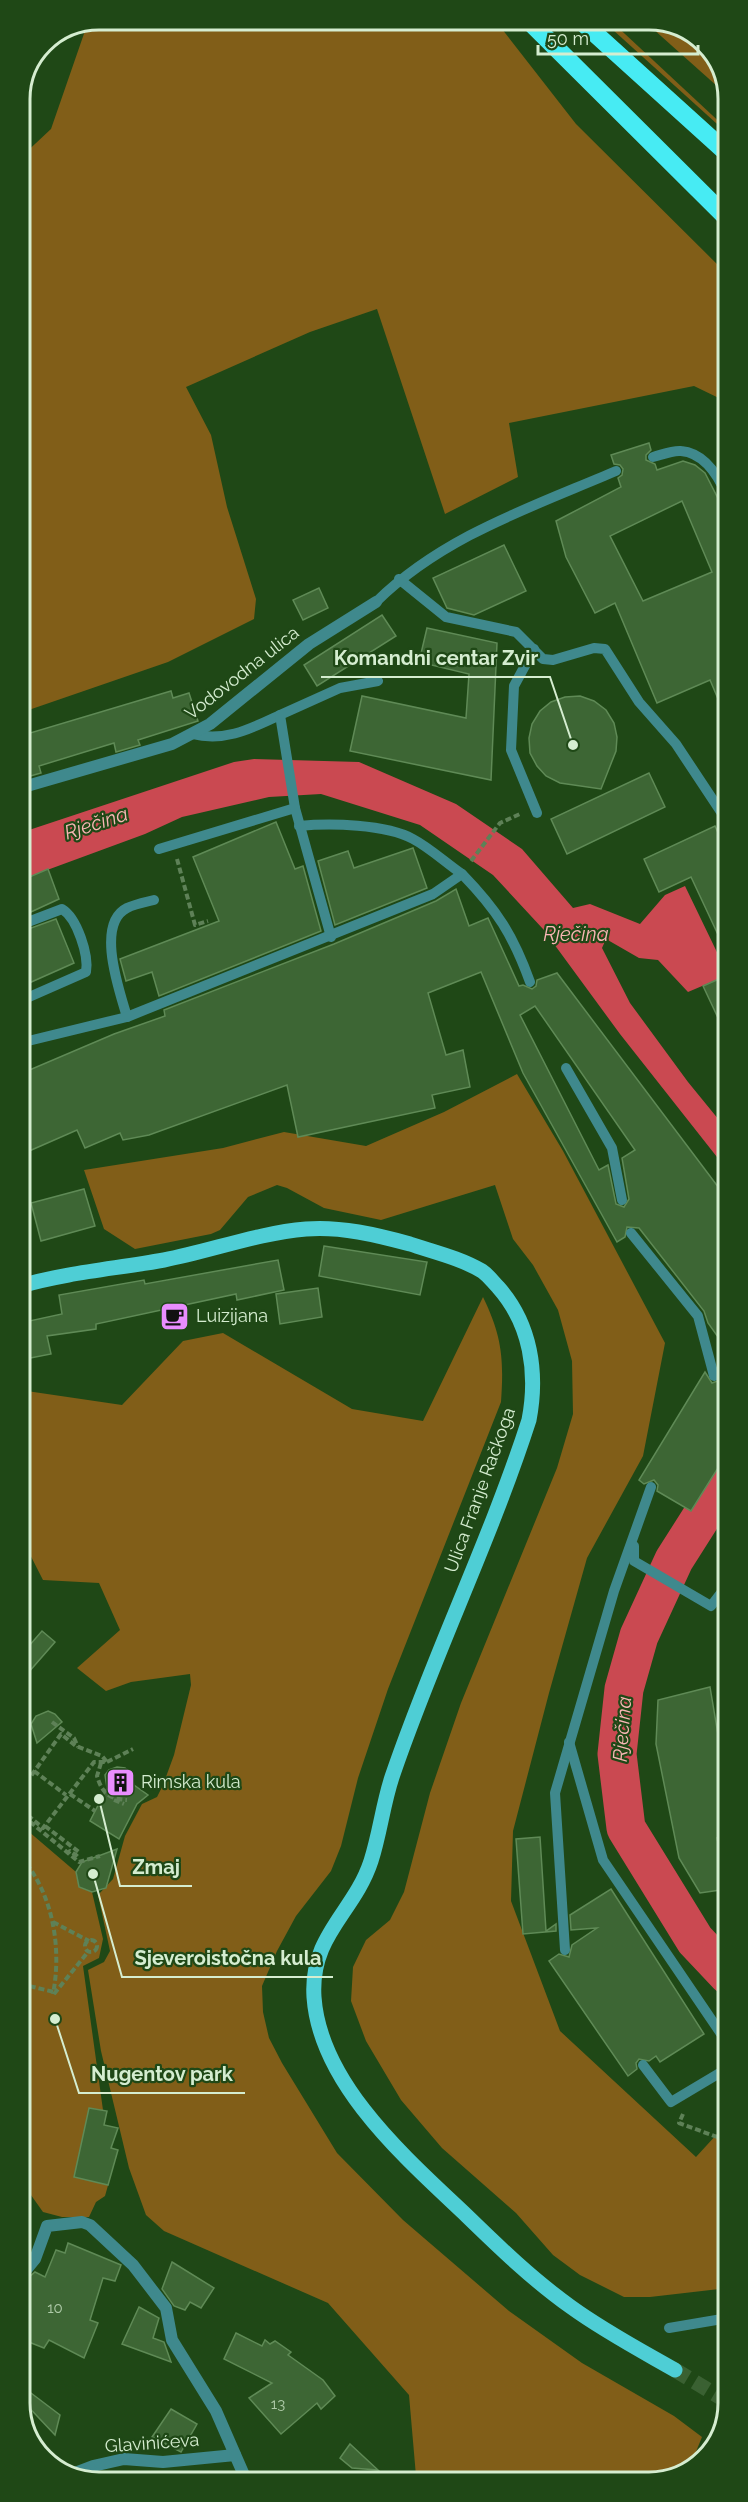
<svg xmlns="http://www.w3.org/2000/svg" width="748" height="2502" font-family="Raleway,sans-serif">
<rect width="100%" height="100%" fill="#1f4816"/>
<!-- green -->
<g fill="#815e18">
<polygon points="99,20 495,20 576,124 727,274 727,402 694,386 509,423 518,477 445,514 377,309 310,332 186,387 211,435 227,507 256,599 254,619 168,662 20,713 20,158 51,129 87,25"/>
<polygon points="602,20 610,20 727,129 727,133"/>
<polygon points="661,21 702,39 727,83 727,95 652,28"/>
<polygon points="517,1074 563,1151 665,1343 643,1456 587,1558 549,1693 513,1831 511,1901 560,2031 696,2157 728,2122 728,2288 650,2297 624,2297 580,2275 553,2255 516,2213 442,2148 401,2100 366,2041 351,2001 353,1967 366,1940 390,1920 404,1892 430,1793 461,1703 557,1468 573,1414 572,1361 558,1310 533,1265 513,1239 495,1185 381,1220 324,1208 287,1188 277,1185 248,1197 220,1230 211,1234 135,1249 104,1229 84,1170 223,1148 284,1132 366,1146 444,1112"/>
<path d="M483,1297c19,39 21,62 18,105l-113,287 -30,89 -17,68 -10,25 -35,45 -19,35 -15,35 1,26 6,26 13,25 55,90 66,67 106,91 73,52 92,53 28,21 -11,27 -26,17h-243l-6,-5 -7,-81 -81,-92 -164,-72 -18,-16 -17,-47 -28,-117 -13,-81 16,-8 6,-11 -12,-56 15,-16 12,-43 17,-32 15,-7 6,-12 11,-30 17,-70 -1,-11 -59,8 -25,9 -29,-23 43,-38 -21,-47 -56,-3 -23,-45v-145l102,15 61,-64 40,-8 129,76 71,12z"/>
<polygon points="21,1825 76,1872 79,1887 92,1892 103,1939 99,1958 83,1966 103,2110 107,2112 104,2125 118,2128 111,2148 118,2150 105,2196 96,2202 89,2217 62,2217 43,2212 21,2181"/>
</g>
<!-- water -->
<polygon fill="#ca4951" points="254,759 359,762 456,804 522,849 573,908 590,904 640,924 665,895 685,886 728,975 688,992 658,960 639,958 606,939 602,948 630,1003 688,1082 728,1131 728,1171 620,1034 543,929 493,875 420,825 321,794 269,797 182,817 145,834 20,880 20,833 234,762"/>
<g fill="none" stroke-linecap="round" stroke-linejoin="round">
<!-- river -->
<polyline stroke="#ca4951" stroke-width="39" points="728,1475 674,1560 639,1636 624,1689 617,1754 626,1828 695,1940 728,1975"/>
</g>
<!-- building -->
<g fill="#3d6634" stroke="#5f8a56" stroke-width="1.5" fill-rule="evenodd">
<path d="M649,443l2,7 -5,5v5l9,4 2,6 26,-9 12,4 10,8 22,43v204l-17,-40 -53,23 -42,-100 -20,10 -29,-56 -10,-36 65,-34 -3,-9 4,-3 1,-6 -3,-4 -6,-1 -3,-9zM682,501l30,71 -69,29 -33,-65z"/>
<polygon points="504,545 526,591 474,615 447,608 433,578"/>
<polygon points="319,588 328,608 303,620 293,600"/>
<polygon points="382,615 396,636 317,686 304,665"/>
<polygon points="427,628 497,643 491,780 350,751 362,696 466,718 469,674 419,662"/>
<polygon points="171,691 173,698 189,693 198,721 138,740 140,745 116,752 114,743 39,766 41,773 20,779 20,736"/>
<polygon points="580,696 594,701 606,710 614,723 617,737 616,751 601,789 560,783 546,776 537,766 530,753 529,738 532,724 540,711 551,702 565,697"/>
<polygon points="649,773 665,807 567,854 551,819"/>
<polygon points="276,822 295,869 303,866 321,931 159,996 152,972 126,981 120,959 219,921 193,857"/>
<polygon points="715,826 727,853 728,956 691,877 659,892 644,859"/>
<polygon points="413,848 427,888 335,925 318,861 348,851 354,868"/>
<polygon points="48,869 59,899 20,917 20,881"/>
<path d="M456,889l13,37 19,-8 31,68 4,-1 9,4 4,-3 1,-6 20,-7 171,227v151l-20,-28 -4,-12 -65,-83 -12,-1 -2,10 -8,5 -94,-169 -42,-101 -53,21 18,62 17,-5 7,37 -38,8 3,13 -137,29 -11,-52 -138,50 -26,5 -3,-7 -35,15 -8,-18 -57,25v-81l94,-40 51,-18 -1,-6 170,-66 102,-43zM535,1006l100,144 -13,8 7,41 -5,8 -8,-3 -8,-39 -9,5 -79,-155z"/>
<polygon points="56,919 74,963 20,987 20,932"/>
<polygon points="728,975 728,1039 703,986"/>
<polygon points="84,1189 95,1226 41,1241 31,1203"/>
<polygon points="324,1246 427,1262 420,1295 319,1276"/>
<polygon points="278,1260 284,1290 237,1300 236,1294 96,1324 96,1329 47,1336 51,1354 20,1360 20,1323 62,1314 59,1295 144,1280 145,1284"/>
<polygon points="318,1288 322,1317 280,1324 276,1294"/>
<polygon points="705,1372 712,1383 720,1380 728,1383 728,1452 691,1511 657,1491 658,1485 654,1480 644,1484 639,1480"/>
<polygon points="42,1631 55,1642 21,1681 21,1655"/>
<polygon points="710,1687 724,1770 728,1769 728,1837 717,1838 727,1889 700,1893 679,1858 656,1744 658,1700"/>
<polygon points="48,1711 55,1714 62,1722 37,1743 31,1724 36,1716"/>
<polygon points="117,1767 125,1768 131,1773 134,1785 148,1795 137,1804 119,1839 90,1821 107,1788 105,1775 109,1770"/>
<polygon points="540,1837 546,1931 556,1924 556,1931 523,1934 516,1839"/>
<polygon points="117,1849 106,1888 92,1892 79,1887 76,1872 82,1862"/>
<polygon points="611,1889 704,2034 660,2062 656,2056 649,2061 639,2059 636,2063 637,2069 628,2076 549,1961 559,1954 569,1957 572,1945 597,1928 571,1930 570,1915"/>
<polygon points="89,2108 107,2111 104,2125 118,2128 111,2148 118,2150 108,2185 74,2177"/>
<polygon points="68,2243 121,2265 115,2281 103,2278 90,2320 98,2323 84,2358 49,2340 44,2348 21,2339 21,2284 35,2272 45,2277 56,2250 65,2253"/>
<polygon points="172,2262 214,2288 201,2308 190,2302 185,2310 174,2306 162,2289"/>
<polygon points="139,2307 159,2318 153,2338 164,2342 171,2362 122,2344"/>
<polygon points="236,2333 262,2346 265,2340 270,2344 275,2341 291,2352 288,2355 323,2380 335,2396 321,2409 317,2403 281,2434 249,2398 272,2383 224,2359"/>
<polygon points="23,2387 60,2415 55,2435 21,2399"/>
<polygon points="171,2409 197,2424 181,2452 152,2437"/>
<polygon points="350,2444 378,2470 352,2468 340,2458"/>
</g>
<g fill="none" stroke-linecap="round" stroke-linejoin="round">
<!-- primary-tunnel -->
<polyline stroke="#3a6132" stroke-width="15" stroke-dasharray="15 8" stroke-linecap="butt" points="675,2370 728,2402"/>
<!-- path -->
<g stroke="#5e8157" stroke-width="4" stroke-dasharray="6 3" stroke-linecap="butt">
<polyline points="177,859 195,925 208,921"/>
<polyline points="471,861 500,823 520,814"/>
<polyline points="52,1722 74,1738 78,1747"/>
<polyline points="107,1762 133,1749"/>
<path d="M101,1763l-4,13c5,17 12,23 30,24"/>
<polyline points="34,1771 66,1795"/>
<polyline points="21,1790 61,1734 76,1746 102,1756 107,1762 94,1762 43,1828 26,1814 21,1804"/>
<polyline points="70,1794 95,1811"/>
<polyline points="114,1800 124,1804"/>
<polyline points="23,1816 79,1862 100,1856"/>
<polyline points="45,1826 79,1852 76,1855 70,1851 68,1853"/>
<path d="M21,1857c32,36 41,91 32,137"/>
<polyline points="53,1922 89,1941"/>
<circle cx="91" cy="1946" r="6"/>
<polyline points="21,1984 54,1992"/>
<polyline points="54,1994 88,1952"/>
<polyline points="683,2114 679,2123 728,2141"/>
</g>
<!-- lane -->
<g stroke="#3f898d" stroke-width="10">
<path d="M653,457c8,-2 20,-7 28,-6 24,2 38,26 46,45"/>
<polyline points="399,579 446,617 516,632 543,659 553,660 594,648 605,649 639,702 676,744 727,821"/>
<path d="M376,602c67,-66 156,-95 240,-131"/>
<polyline points="534,649 514,686 511,750 537,813"/>
<path d="M192,734c34,8 58,-5 88,-19"/>
<path d="M299,826c31,-3 87,-2 114,13 17,9 33,24 49,35"/>
<polyline points="159,849 295,808"/>
<path d="M20,925l42,-16c15,9 27,46 24,63l-66,29"/>
<polyline points="331,937 295,808 280,715 340,688 378,681"/>
<path d="M127,1017c-7,-25 -32,-93 0,-109 8,-4 19,-6 27,-8"/>
<path d="M20,1043l107,-26 306,-123 29,-20c35,36 51,61 68,108"/>
<polyline points="566,1068 612,1148 622,1200"/>
<polyline points="631,1233 698,1316 714,1376"/>
<polyline points="634,1546 634,1561 711,1606 728,1584"/>
<polyline points="569,1742 603,1860 728,2044"/>
<polyline points="565,1950 555,1793 614,1591 651,1487"/>
<polyline points="643,2065 671,2102 728,2068"/>
<polyline points="669,2328 728,2318"/>
</g>
<!-- street -->
<g stroke="#3f898d" stroke-width="12">
<polyline points="20,788 172,744 210,724 309,644 376,602"/>
<polyline points="21,2276 35,2259 47,2226 82,2222 90,2225 133,2265 166,2308 172,2340 216,2411 247,2482"/>
<polyline points="72,2474 93,2466 124,2459 163,2462 235,2455"/>
</g>
<!-- primary -->
<path stroke="#4eced5" stroke-width="15" d="M20,1286c50,-14 94,-17 144,-26 47,-9 94,-27 142,-31 34,-3 71,6 104,15 24,8 50,14 72,27 6,4 11,11 16,16 33,37 40,86 31,133 -39,121 -96,236 -137,357 -9,27 -12,56 -21,84 -17,52 -61,74 -57,136 6,88 94,163 153,219 33,32 66,64 104,91 33,24 69,43 104,63"/>
<!-- highway -->
<g stroke="#47ebf3" stroke-width="18">
<polyline points="528,20 727,218"/>
<polyline points="580,20 727,153"/>
</g>
</g>
<!-- icons -->
<defs>
<symbol id="cafe-square" viewBox="-11 -11 22 22"><rect x="-9" y="-9" width="18" height="18" rx="4" fill="#e98dfe" stroke="#1f4816"/><path d="M-5.5-4.5H6V0H3Q3 3.5 0 3.5H-2.5Q-5.5 3.5-5.5 0ZM3-3.2v2h1.7v-2ZM-6 4.5H4V6H-6Z" fill="#111"/></symbol>
<symbol id="building-square" viewBox="-11 -11 22 22"><rect x="-9" y="-9" width="18" height="18" rx="4" fill="#e98dfe" stroke="#1f4816"/><path d="M-4-6H4V6H1V3H-1V6H-4ZM-2.5-4.3h1.7v1.8h-1.7ZM.8-4.3h1.7v1.8H.8ZM-2.5-1h1.7V.8h-1.7ZM.8-1h1.7V.8H.8Z" fill="#111"/></symbol>
</defs>
<g fill-rule="evenodd">
<use href="#cafe-square" x="158" y="1300" width="33" height="33"/>
<use href="#building-square" x="104" y="1766" width="33" height="33"/>
</g>
<g text-anchor="middle" stroke-width="4.5" stroke-linejoin="round" paint-order="stroke">
<!-- number labels -->
<g font-size="15" fill="#afcba9">
<text x="55" y="2313">10</text>
<text x="278" y="2409">13</text>
</g>
<!-- street labels -->
<g font-size="18" fill="#d5edd0" stroke="#1f4816">
<text transform="translate(242 673) rotate(-38)" y="6">Vodovodna ulica</text>
<text transform="translate(480 1490) rotate(-70)" y="6">Ulica Franje Račkoga</text>
<text transform="translate(152 2443) rotate(-4)" y="6">Glavinićeva</text>
</g>
<!-- poi labels -->
<g font-size="18" fill="#d5edd0" stroke="#1f4816" text-anchor="start">
<text x="196" y="1322">Luizijana</text>
<text x="141" y="1788">Rimska kula</text>
</g>
<!-- water labels -->
<g font-size="20" font-style="italic" fill="#f9b6b5" stroke="#1f4816">
<text transform="translate(96 823) rotate(-18)" y="7">Rječina</text>
<text x="576" y="941">Rječina</text>
<text transform="translate(622 1729) rotate(-86)" y="7">Rječina</text>
</g>
</g>
<!-- crop -->
<path d="M0 0H748V2502H0ZM99 30H649A69 69 0 0 1 718 99V2403A69 69 0 0 1 649 2472H99A69 69 0 0 1 30 2403V99A69 69 0 0 1 99 30Z" fill="#1f4816" fill-rule="evenodd"/>
<path fill="none" stroke="#d5edd0" stroke-width="3" d="M99 30H649A69 69 0 0 1 718 99V2403A69 69 0 0 1 649 2472H99A69 69 0 0 1 30 2403V99A69 69 0 0 1 99 30Z"/>
<!-- callouts -->
<path fill="none" stroke="#d5edd0" stroke-width="2" d="M573 745L550 677H321M99 1799L120 1886H192M93 1874L122 1977H333M55 2019L79 2093H245"/>
<g fill="#d5edd0" stroke="#1f4816" stroke-width="2">
<circle cx="573" cy="745" r="6"/>
<circle cx="99" cy="1799" r="6"/>
<circle cx="93" cy="1874" r="6"/>
<circle cx="55" cy="2019" r="6"/>
</g>
<g font-size="20" text-anchor="middle" font-weight="bold" fill="#d5edd0" stroke="#1f4816" stroke-width="4.5" stroke-linejoin="round" paint-order="stroke">
<text x="436" y="665">Komandni centar Zvir</text>
<text x="156" y="1874">Zmaj</text>
<text x="228" y="1965">Sjeveroistočna kula</text>
<text x="162" y="2081">Nugentov park</text>
</g>
<!-- scale -->
<path d="M538 45v9h160v-9" fill="none" stroke="#d5edd0" stroke-width="3"/>
<text x="547" y="45" font-size="18" fill="#d5edd0" stroke="#1f4816" stroke-width="4.5" paint-order="stroke">50 m</text>
</svg>
